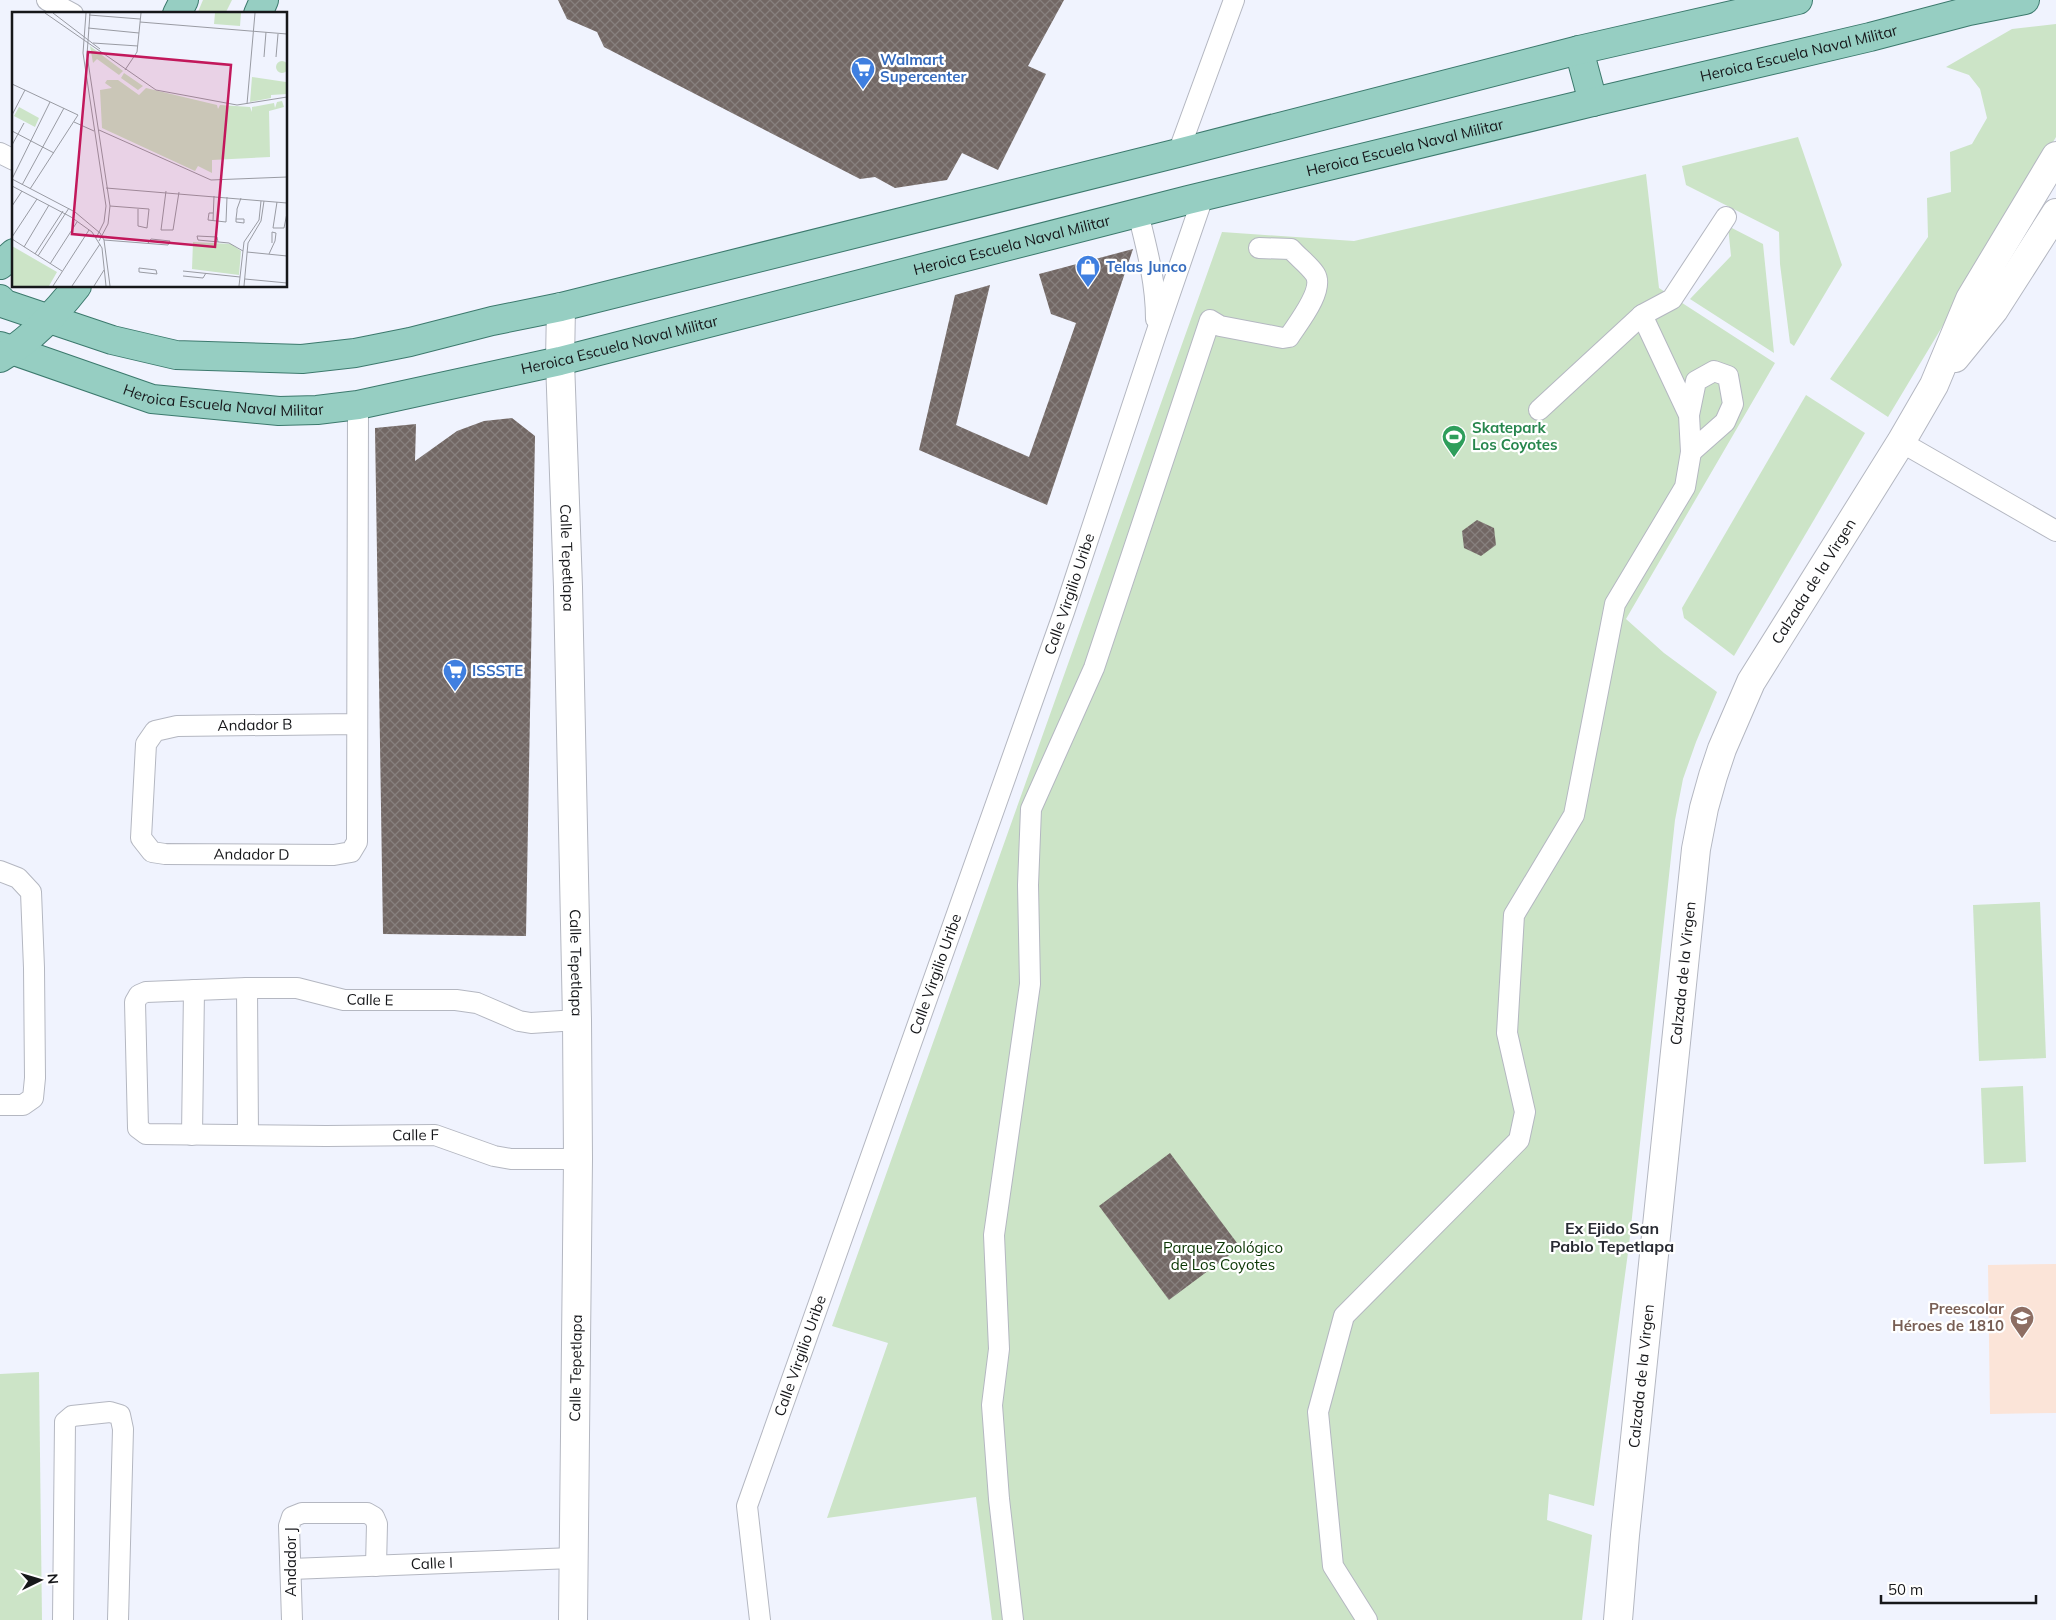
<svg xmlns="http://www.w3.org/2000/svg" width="2056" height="1620" font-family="Mulish,sans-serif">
<defs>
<pattern id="building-cross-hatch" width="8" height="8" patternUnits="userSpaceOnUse" patternTransform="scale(1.25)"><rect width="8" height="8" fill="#726764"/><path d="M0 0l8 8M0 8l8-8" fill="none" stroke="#87807e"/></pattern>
</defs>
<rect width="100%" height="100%" fill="#f0f3fe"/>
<!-- education -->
<polygon fill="#fbe4d8" points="2056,1264 2056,1413 1990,1414 1988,1265"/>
<!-- green -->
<g fill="#cce4c7">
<polygon points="203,0 232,0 225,14 197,14"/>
<polygon points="2056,24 2056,137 1888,417 1830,379 1928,237 1927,198 1951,192 1950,152 1972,144 1987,118 1980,89 1969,75 1946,67 2012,29"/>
<polygon points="1798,137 1842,265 1794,346 1790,343 1780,264 1779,232 1686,185 1682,166"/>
<polygon points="1646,174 1659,288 1775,363 1626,619 1664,653 1717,692 1696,742 1683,779 1675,820 1629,1245 1594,1506 1549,1494 1547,1520 1592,1535 1582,1620 992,1620 976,1497 827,1518 888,1343 832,1326 1222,232 1354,241"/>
<polygon points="1728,226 1763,244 1774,353 1690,299 1731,256"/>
<polygon points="1806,395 1865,433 1734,656 1684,618 1682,608"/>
<polygon points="2040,902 2046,1058 1979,1061 1973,905"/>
<polygon points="2023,1086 2026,1162 1984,1164 1981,1088"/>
<polygon points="39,1372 42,1620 0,1620 0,1374"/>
</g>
<!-- building -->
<g fill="url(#building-cross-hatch)">
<polygon points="558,0 1064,0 1028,66 1046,74 998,170 962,153 947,180 895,188 875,177 860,179 604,47 597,32 567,19"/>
<polygon points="1133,249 1047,505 919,450 955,295 990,285 956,425 1029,457 1076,323 1051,314 1039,274"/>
<polygon points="512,418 535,436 526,936 383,934 375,428 416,424 415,461 457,431 484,421"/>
<polygon points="1477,520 1494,528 1496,545 1481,556 1464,548 1462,531"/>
<polygon points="1170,1153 1240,1247 1169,1300 1099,1206"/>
</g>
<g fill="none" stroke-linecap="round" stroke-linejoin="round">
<defs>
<g id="street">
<polyline points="47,0 73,14"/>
<polyline points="0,153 14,160"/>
<polyline points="1178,153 1234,0"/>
<path d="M1138,213c9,36 18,70 18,106"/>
<polyline points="1539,410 1642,315"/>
<polyline points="1689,415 1696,381 1714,371 1728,376 1733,404 1725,422 1691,452 1689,415 1642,315 1672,299 1726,217"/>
<polyline points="1901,442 2056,531"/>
<path id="s1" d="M356,724l-179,2 -22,5 -9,13 -5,94 11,14 13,2 169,1 17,-3 6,-10 1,-437"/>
<polyline points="0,871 18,878 31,892 34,968 35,1078 33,1098 23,1105 0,1105"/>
<polyline points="247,988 248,1135"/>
<path id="s2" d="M577,1020l-46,3 -12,-2 -42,-18 -21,-3h-112l-47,-12h-50l-101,4 -7,3 -4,7 3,126 8,6 180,2 109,-1 59,21 17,3h67"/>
<polyline points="192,1135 194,990"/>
<path id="s3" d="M291,1569l282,-11"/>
<polyline points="63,1620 65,1422 72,1416 110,1412 120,1415 123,1429 118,1620"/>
<polyline points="292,1620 289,1526 292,1517 302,1513 367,1513 374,1517 377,1524 376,1566"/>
<path id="s4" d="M760,1620l-13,-114 317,-894 92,-278 47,-137"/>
<path d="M1013,1620l-14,-121 -7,-94 7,-56 -5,-114 36,-251 -2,-99 3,-76 63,-141 116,-348 10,6 63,12 6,-1c9,-14 36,-47 26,-63 -6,-9 -17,-17 -24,-25l-32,-1"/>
<polyline points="1367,1620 1333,1566 1318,1412 1344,1316 1519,1140 1525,1112 1507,1033 1514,915 1574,815 1615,604 1685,487 1691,452"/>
</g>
<g id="secondary">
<path id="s5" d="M561,307l-1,54 8,226 9,433 1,139 -5,461"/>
<polyline points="1955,358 1994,310 2056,213"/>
<path id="s6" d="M1618,1620l7,-85 71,-686 8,-41 9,-32 9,-27 29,-67 150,-240 33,-57 36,-86 86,-143"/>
</g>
<g id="primary">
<polyline points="177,14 184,0"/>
<polyline points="258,14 264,0"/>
<polyline points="1579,50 1593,102"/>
<polyline points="0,265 14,253"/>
<polyline points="0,299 5,304 112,340 176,355 302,359 355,353 410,342 492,321 561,307 1178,153 1579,50 1798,0"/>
<path id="s7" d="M0,346l152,53 127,12 38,-1 41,-5 202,-44 628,-161 405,-98 277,-65 99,-26 56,-11"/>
<path d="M0,358c31,-18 55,-44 77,-72"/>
</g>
</defs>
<!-- street casing -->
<use href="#street" stroke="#b4b7c1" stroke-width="22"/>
<!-- secondary casing -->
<use href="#secondary" stroke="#b4b7c1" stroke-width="30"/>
<!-- primary casing -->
<use href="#primary" stroke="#3c796d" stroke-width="30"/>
<!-- street -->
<use href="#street" stroke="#fff" stroke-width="20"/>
<!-- secondary -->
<use href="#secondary" stroke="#fff" stroke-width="28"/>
<!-- primary -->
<use href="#primary" stroke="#96cec2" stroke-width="28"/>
</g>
<!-- icons -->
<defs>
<symbol id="supermarket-pin" viewBox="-11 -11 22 30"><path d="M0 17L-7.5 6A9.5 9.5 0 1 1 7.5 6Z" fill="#3f7fe0" stroke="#fff"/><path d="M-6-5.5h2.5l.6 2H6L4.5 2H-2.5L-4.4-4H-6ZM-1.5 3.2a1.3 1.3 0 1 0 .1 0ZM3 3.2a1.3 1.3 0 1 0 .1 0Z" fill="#fff"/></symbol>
<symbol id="shop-pin" viewBox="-11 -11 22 30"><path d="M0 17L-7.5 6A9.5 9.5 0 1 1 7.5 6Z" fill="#3f7fe0" stroke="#fff"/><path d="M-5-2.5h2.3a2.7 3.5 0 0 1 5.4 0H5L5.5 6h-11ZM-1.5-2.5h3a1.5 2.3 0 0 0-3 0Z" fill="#fff"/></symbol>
<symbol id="stadium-pin" viewBox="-11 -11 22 30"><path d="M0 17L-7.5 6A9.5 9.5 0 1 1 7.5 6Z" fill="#2e9e5b" stroke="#fff"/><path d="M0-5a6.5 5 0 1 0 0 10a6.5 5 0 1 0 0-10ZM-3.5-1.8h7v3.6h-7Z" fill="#fff"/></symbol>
<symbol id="school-pin" viewBox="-11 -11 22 30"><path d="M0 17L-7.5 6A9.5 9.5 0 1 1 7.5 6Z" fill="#8d6e63" stroke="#fff"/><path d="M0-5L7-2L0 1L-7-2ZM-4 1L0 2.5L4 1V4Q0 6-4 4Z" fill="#fff"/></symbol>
</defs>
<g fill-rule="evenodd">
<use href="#supermarket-pin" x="849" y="55" width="28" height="38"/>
<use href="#shop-pin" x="1074" y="253" width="28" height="38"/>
<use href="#stadium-pin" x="1440" y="423" width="28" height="38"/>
<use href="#supermarket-pin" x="441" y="657" width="28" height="38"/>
<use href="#school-pin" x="2008" y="1304" width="28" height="38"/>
</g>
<g text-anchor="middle" stroke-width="4.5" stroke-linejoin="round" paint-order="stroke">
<!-- street labels -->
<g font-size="15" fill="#16171a" stroke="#fff">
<text dy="5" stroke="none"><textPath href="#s7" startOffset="1851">Heroica Escuela Naval Militar</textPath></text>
<text dy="5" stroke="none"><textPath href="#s7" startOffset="1446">Heroica Escuela Naval Militar</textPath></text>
<text dy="5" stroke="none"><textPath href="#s7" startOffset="1041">Heroica Escuela Naval Militar</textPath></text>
<text dy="5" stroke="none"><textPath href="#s7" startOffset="636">Heroica Escuela Naval Militar</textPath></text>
<text dy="5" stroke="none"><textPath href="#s7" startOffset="232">Heroica Escuela Naval Militar</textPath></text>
<text dy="5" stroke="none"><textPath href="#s5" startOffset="251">Calle Tepetlapa</textPath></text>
<text dy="5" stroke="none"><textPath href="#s6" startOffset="1070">Calzada de la Virgen</textPath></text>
<text dy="5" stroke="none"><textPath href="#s4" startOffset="1082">Calle Virgilio Uribe</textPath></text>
<text transform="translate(255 725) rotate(-1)" y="5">Andador B</text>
<text dy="5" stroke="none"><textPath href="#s1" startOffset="429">Andador D</textPath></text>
<text dy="5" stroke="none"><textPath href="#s5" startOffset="656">Calle Tepetlapa</textPath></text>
<text dy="5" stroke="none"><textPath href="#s6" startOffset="650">Calzada de la Virgen</textPath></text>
<text dy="5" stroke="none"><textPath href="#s4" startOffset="679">Calle Virgilio Uribe</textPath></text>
<text transform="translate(370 1000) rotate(1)" y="5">Calle E</text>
<text dy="5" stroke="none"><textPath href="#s2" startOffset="858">Calle F</textPath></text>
<text dy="5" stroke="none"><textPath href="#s4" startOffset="274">Calle Virgilio Uribe</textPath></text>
<text transform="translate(576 1368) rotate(-89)" y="5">Calle Tepetlapa</text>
<text dy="5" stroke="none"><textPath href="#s6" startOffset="245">Calzada de la Virgen</textPath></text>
<text transform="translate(291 1562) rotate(-90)" y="5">Andador J</text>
<text dy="5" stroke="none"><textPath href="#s3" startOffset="141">Calle I</textPath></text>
</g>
<!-- shop labels -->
<g font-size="15" font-weight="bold" fill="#366cbe" stroke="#fff" text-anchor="start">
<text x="880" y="65">Walmart<tspan x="880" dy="17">Supercenter</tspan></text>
<text x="1106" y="272">Telas Junco</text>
<text x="472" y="676">ISSSTE</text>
</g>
<!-- leisure labels -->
<g font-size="15" font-weight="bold" fill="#27864d" stroke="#fff" text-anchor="start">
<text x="1472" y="433">Skatepark<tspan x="1472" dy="17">Los Coyotes</tspan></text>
</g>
<!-- park labels -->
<g font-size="15" fill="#0a3603" stroke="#fff">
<text x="1223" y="1253">Parque Zoológico<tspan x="1223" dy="17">de Los Coyotes</tspan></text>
</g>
<!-- education labels -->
<g font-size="15" font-weight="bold" fill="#785e54" stroke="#fff" text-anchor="end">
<text x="2004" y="1314">Preescolar<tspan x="2004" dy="17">Héroes de 1810</tspan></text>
</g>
<!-- neighbourhood labels -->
<g font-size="16" font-weight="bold" fill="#292b33" stroke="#fff">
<text x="1612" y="1234">Ex Ejido San<tspan x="1612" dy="18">Pablo Tepetlapa</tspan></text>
</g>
</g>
<!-- overview -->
<g transform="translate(12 12)">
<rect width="275" height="275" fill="#f0f3fe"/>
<path d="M203,1h26l-1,13 -26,-2zM78,34l33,25 -4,4 -22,-16 -4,4zM112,61l19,13 -5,4 -17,-12zM95,68h11l21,15 7,-7 71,17 1,4 2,-4 30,2 2,5v-5l22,-4 1,5 2,-6 5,-1 2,6 -15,4 1,46 -58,3v13l-14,-7 -3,5 -93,-43 -2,-38 12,-2 -7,-5zM7,95l20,11 -4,9 -21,-11zM181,230l38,2 10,7 -2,24 -47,-6zM0,234l45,26 -8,14h-37z" fill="#cce4c7"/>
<path d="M264 55a6 6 0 1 1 12 0a6 6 0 1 1-12 0ZM240,65l34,5 1,-4v16l-16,1v3l-21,4z" fill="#cce4c7"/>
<path fill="none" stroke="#999ba3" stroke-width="1" d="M33,1l111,77 81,15 50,-8M41,1l47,36M74,1l-3,40 23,153 -2,16 -8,16M78,1l-3,42 23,151 -2,18 -9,17M77,3l51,4M128,10l147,12M76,16l51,5M81,31l45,3M252,45l2,-25M264,45l2,-23M113,58l12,-18 4,-39M0,72l66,31 -48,74M235,92l8,-91M0,103l13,-25M62,110l20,9M87,118l112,50 76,-3M0,119l42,22M0,133l12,-22M0,167l38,-77M0,167l63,33 25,21 4,7 6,46M10,173l42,-77M0,174l59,31 21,15 10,16 4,38M94,176l181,15M154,179l-5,39h12l6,-38M265,190l-4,26h11l3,-15M0,194l10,-15M98,194l39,3 -2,19 -9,-2v-17M201,201h-4l-1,7 18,2 1,-25M224,207h8v4l-8,-1v-3l1,-8v-2l4,-11M201,209l1,-25M0,225l25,-38M0,227l50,32M92,228l64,5 2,-4 -19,-2 -3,4M206,230l-1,-5 -20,-1 1,4 31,3 14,8M12,235l25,-42M235,240l40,4M23,242l28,-43M257,242l6,-13 1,-8 -4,-1v11M26,244l31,-48M38,252l27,-42M127,256l17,2 1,4 -18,-2zM171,259l57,6M171,264l20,2 3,-5M233,267l42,4M41,274l36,-56M60,274l28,-42M82,274l10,-16M227,274l5,-44 15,-22 2,-19M232,274l4,-43 13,-22 3,-20"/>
<path fill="#c2185b" fill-opacity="0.15" stroke="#c2185b" stroke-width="2.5" d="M76,40l143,13 -16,182 -143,-13z"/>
<rect width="275" height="275" fill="none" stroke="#16171a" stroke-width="2.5"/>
</g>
<!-- north arrow -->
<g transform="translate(40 1580) rotate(85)" stroke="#ffffff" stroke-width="4" paint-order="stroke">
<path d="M0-4L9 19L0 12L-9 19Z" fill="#16171a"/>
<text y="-8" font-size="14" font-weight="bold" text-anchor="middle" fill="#16171a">N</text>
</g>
<!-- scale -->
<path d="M1881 1595v8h155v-8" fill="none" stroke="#16171a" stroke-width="2.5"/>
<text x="1888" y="1595" font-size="15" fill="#16171a" stroke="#ffffff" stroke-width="4" paint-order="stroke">50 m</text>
</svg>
